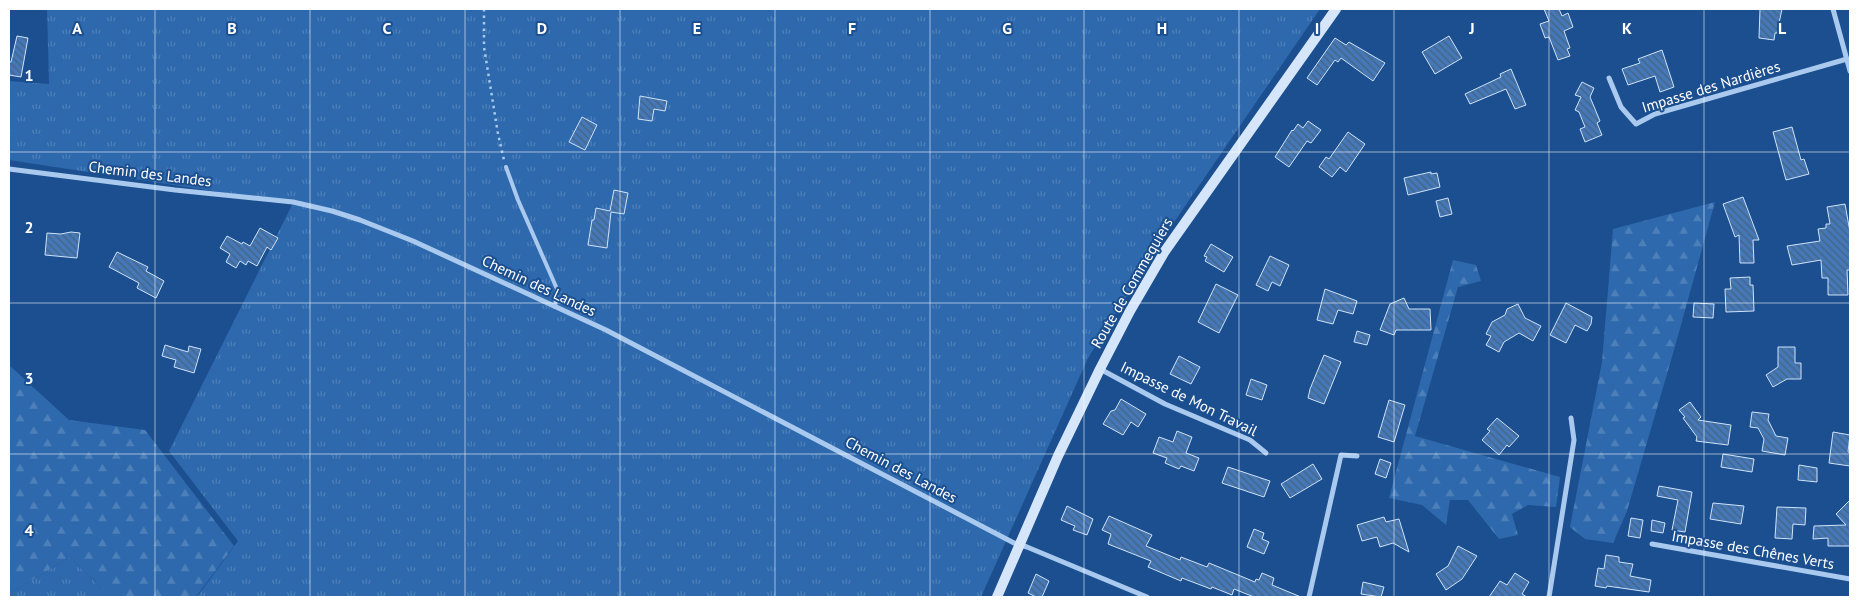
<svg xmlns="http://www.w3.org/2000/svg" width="1859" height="606" font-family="'PT Sans',sans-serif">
<defs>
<pattern id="grass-tufts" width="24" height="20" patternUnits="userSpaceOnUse" patternTransform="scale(1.25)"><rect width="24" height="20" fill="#2e69ad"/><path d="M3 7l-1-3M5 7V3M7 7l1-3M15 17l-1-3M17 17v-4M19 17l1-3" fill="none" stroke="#4d80b9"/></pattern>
<pattern id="forest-firs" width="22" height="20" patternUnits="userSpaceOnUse" patternTransform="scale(1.25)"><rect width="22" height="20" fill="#2e69ad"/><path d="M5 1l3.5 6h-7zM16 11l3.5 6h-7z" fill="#4d80b9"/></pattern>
<pattern id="building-back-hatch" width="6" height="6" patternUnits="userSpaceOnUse" patternTransform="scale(1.25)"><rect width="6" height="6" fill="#4478b7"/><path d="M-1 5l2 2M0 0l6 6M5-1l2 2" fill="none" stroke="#486282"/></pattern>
</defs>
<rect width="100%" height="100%" fill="#1b4f8f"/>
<!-- grass -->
<g fill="url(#grass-tufts)">
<polygon points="47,9 1320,9 1168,231 1088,358 981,597 197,597 238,541 169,451 293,203 9,160 9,81 49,84"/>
<polygon points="70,557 110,597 9,597 9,594"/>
</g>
<!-- forest -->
<g fill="url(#forest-firs)">
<polygon points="1715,202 1676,343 1627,511 1613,543 1585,539 1570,527 1602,362 1613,229"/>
<polygon points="1453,260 1476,265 1481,281 1458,287 1415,436 1560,477 1556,507 1528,505 1512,514 1518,535 1499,539 1468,500 1450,500 1446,525 1422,505 1389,498"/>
<polygon points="9,365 69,420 145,430 234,546 196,597 110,597 70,557 9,594"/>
</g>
<!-- building -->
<g fill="url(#building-back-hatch)" stroke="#cfe3fa">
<polygon points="1544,9 1559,9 1562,16 1568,13 1573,27 1564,31 1570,48 1567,49 1570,56 1558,60 1549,37 1545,38 1540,24 1549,21"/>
<polygon points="1760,9 1782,9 1777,33 1775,33 1774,40 1759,38"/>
<polygon points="17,36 28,38 21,77 9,75 9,62 11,62"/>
<polygon points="1449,36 1462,58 1435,74 1422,52"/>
<polygon points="1335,38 1346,45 1349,42 1385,63 1373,81 1341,58 1338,62 1335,60 1317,85 1307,78"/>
<polygon points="1662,50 1674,87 1660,92 1655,76 1628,85 1622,69 1640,63 1638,59"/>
<polygon points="1511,69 1526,105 1515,109 1506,89 1470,104 1465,94 1501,77 1500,74"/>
<polygon points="1582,82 1594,88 1590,97 1600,121 1597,123 1602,135 1585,142 1580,129 1585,127 1579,112 1575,110 1581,97 1575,95"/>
<polygon points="640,96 667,101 665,111 654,109 652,121 638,119"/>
<polygon points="582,117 597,125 585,150 569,142"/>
<polygon points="1308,121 1321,130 1311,143 1307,141 1289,167 1275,157 1292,130 1293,131 1298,124 1303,128"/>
<polygon points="1792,127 1801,160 1804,159 1809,174 1786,180 1773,132"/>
<polygon points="1348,132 1365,144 1346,172 1340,167 1332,177 1319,167 1326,157 1329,159"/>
<polygon points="1431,172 1431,174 1437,173 1440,187 1408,195 1404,178"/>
<polygon points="614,190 628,193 624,214 611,212 607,248 588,245 592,220 594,220 596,208 610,211"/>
<polygon points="1743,197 1759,240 1753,240 1754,263 1740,263 1739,235 1735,237 1723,204"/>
<polygon points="1448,198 1452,214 1440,217 1436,201"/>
<polygon points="1845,204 1850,232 1850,270 1847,270 1848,295 1828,295 1828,278 1822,278 1821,260 1792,265 1787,246 1820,241 1818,229 1826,228 1826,224 1830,224 1827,207"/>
<polygon points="260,228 278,238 271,250 267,247 257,266 248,261 246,265 240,261 236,268 226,262 230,254 220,248 227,236 242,244 243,242 250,246"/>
<polygon points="71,232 80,233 77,258 45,255 47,233 61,234"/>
<polygon points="1211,244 1233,257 1224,272 1205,261 1207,257 1204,256"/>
<polygon points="117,252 148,267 146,271 164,281 156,298 137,288 139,283 109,267"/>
<polygon points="1270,256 1289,265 1280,286 1272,282 1268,291 1256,285"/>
<polygon points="1750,277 1750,285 1753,285 1754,311 1726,312 1725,289 1731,289 1730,278"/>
<polygon points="1216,284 1238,295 1219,333 1198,322"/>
<polygon points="1325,289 1357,301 1353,314 1338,310 1333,324 1317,320"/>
<polygon points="1404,298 1409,309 1430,309 1431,330 1396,330 1394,335 1380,330 1390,304"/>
<polygon points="1566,303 1592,317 1591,324 1587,331 1575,325 1566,343 1550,335"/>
<polygon points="1694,303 1714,304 1713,318 1693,317"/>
<polygon points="1518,304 1525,318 1541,326 1533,341 1519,333 1504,342 1499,352 1486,345 1491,336 1486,334 1492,322 1505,315 1507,309"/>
<polygon points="1357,331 1370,335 1367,345 1354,342"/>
<polygon points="165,345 188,352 189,346 201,349 194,373 174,367 176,360 162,356"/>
<polygon points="1778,347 1795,347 1795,363 1801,363 1801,379 1787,379 1773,387 1766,375 1778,367"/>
<polygon points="1324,355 1341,362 1324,404 1308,398 1310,389"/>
<polygon points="1179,356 1200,367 1191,384 1170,374"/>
<polygon points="1251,379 1267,385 1262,400 1246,395"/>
<polygon points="1121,399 1146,414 1138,427 1131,422 1123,435 1103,424 1111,411 1115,410"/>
<polygon points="1389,400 1405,405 1394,442 1378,437"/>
<polygon points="1690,402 1701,417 1698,420 1731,425 1728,445 1696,441 1697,437 1683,418 1685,417 1679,410"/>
<polygon points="1752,412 1769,414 1768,420 1776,436 1788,438 1785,455 1762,451 1764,439 1758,428 1750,427"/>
<polygon points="1497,418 1519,436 1509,447 1507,445 1499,455 1482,440 1490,431 1487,429"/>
<polygon points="1177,431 1192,437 1186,453 1199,458 1194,471 1181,466 1179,469 1165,463 1167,458 1153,453 1159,437 1173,442"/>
<polygon points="1833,432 1850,435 1848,452 1850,453 1850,466 1829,463"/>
<polygon points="1723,454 1754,459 1752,472 1721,467"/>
<polygon points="1380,459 1391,463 1386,478 1375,474"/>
<polygon points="1313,464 1322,479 1290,498 1281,484"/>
<polygon points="1799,465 1817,468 1817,482 1798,480"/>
<polygon points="1228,467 1270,481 1264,497 1222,483"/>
<polygon points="1659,486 1692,492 1685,532 1672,530 1678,500 1657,496"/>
<polygon points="1850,500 1850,546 1828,546 1828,538 1813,539 1814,526 1846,525 1836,514"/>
<polygon points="1713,503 1744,506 1741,524 1710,519"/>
<polygon points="1067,506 1093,519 1087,535 1073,530 1075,526 1061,520"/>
<polygon points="1777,507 1806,508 1805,525 1793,524 1792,539 1775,538"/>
<polygon points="1109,516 1152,535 1146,546 1180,560 1181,557 1207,567 1209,563 1255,582 1256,579 1259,580 1262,573 1274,578 1272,585 1301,597 1254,597 1234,589 1232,595 1212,587 1211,589 1182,578 1181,581 1148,567 1151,561 1108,544 1111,534 1102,530"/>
<polygon points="1384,517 1386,522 1399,519 1409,552 1393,543 1380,547 1377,537 1362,541 1357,525"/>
<polygon points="1631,518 1643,520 1640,538 1628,536"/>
<polygon points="1652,520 1665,523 1663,533 1651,531"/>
<polygon points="1254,529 1264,533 1262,539 1269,542 1264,554 1247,547"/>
<polygon points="1458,546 1477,556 1462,579 1446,590 1436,574 1448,566"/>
<polygon points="1606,555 1619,557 1619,562 1633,564 1630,576 1651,580 1649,592 1607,586 1606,588 1595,586 1598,568 1604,569"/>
<polygon points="1515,573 1529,582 1522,594 1527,597 1489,597 1500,581 1507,585"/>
<polygon points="1036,574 1049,581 1042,597 1036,597 1028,593"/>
<polygon points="1363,582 1384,587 1381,597 1361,594"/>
</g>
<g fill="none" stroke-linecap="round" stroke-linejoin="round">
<!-- path -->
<polyline stroke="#a9c9ee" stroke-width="2.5" stroke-dasharray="2.5 4" stroke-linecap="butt" points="484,9 484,47 498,134 504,160"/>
<!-- lane -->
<polyline stroke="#a9c9ee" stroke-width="4" points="506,167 518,200 557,289 555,307"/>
<!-- street -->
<g stroke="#a9c9ee" stroke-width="5">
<polyline points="1833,9 1850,71"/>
<polyline points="1609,78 1621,107 1636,124 1655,114 1847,59"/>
<polyline points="9,169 175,190 293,202 332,211 360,220 413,241 606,330 1014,543 1027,547 1147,597"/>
<polyline points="1100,369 1165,404 1250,440 1266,453"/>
<polyline points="1652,544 1850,579"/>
<polyline points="1309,597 1341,455 1357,456"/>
<polyline points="1549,597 1574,440 1571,418"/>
</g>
<!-- secondary -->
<polyline stroke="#d6e6fa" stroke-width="10" points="997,597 1058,456 1100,369 1130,311 1165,251 1336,9"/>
</g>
<!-- grid -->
<path fill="none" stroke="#fff" stroke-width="1" stroke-opacity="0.55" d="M155,9v588M310,9v588M465,9v588M620,9v588M775,9v588M930,9v588M1084,9v588M1239,9v588M1394,9v588M1549,9v588M1704,9v588M9,152h1841M9,303h1841M9,454h1841"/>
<g text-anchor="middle" stroke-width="4" stroke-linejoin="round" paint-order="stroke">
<!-- street labels -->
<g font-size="15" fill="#fff" stroke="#1b4f8f">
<text transform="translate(1711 87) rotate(-17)" y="5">Impasse des Nardières</text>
<text transform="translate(150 174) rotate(7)" y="5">Chemin des Landes</text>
<text transform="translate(1132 283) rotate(-60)" y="5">Route de Commequiers</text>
<text transform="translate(539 286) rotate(25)" y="5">Chemin des Landes</text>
<text transform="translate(1189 399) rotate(26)" y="5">Impasse de Mon Travail</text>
<text transform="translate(901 470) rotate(28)" y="5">Chemin des Landes</text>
<text transform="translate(1753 550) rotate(10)" y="5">Impasse des Chênes Verts</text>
</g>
</g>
<g font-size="16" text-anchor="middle" font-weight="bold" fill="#fff" stroke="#1b4f8f" stroke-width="4" stroke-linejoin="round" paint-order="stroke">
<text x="77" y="34">A</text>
<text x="232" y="34">B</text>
<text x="387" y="34">C</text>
<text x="542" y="34">D</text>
<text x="697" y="34">E</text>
<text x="852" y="34">F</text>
<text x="1007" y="34">G</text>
<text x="1162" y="34">H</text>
<text x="1317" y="34">I</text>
<text x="1472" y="34">J</text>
<text x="1627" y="34">K</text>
<text x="1782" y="34">L</text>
<text x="29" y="81">1</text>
<text x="29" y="233">2</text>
<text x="29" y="384">3</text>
<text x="29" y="536">4</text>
</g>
<!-- border -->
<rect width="1859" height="606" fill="none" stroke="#ffffff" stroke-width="20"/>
</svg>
